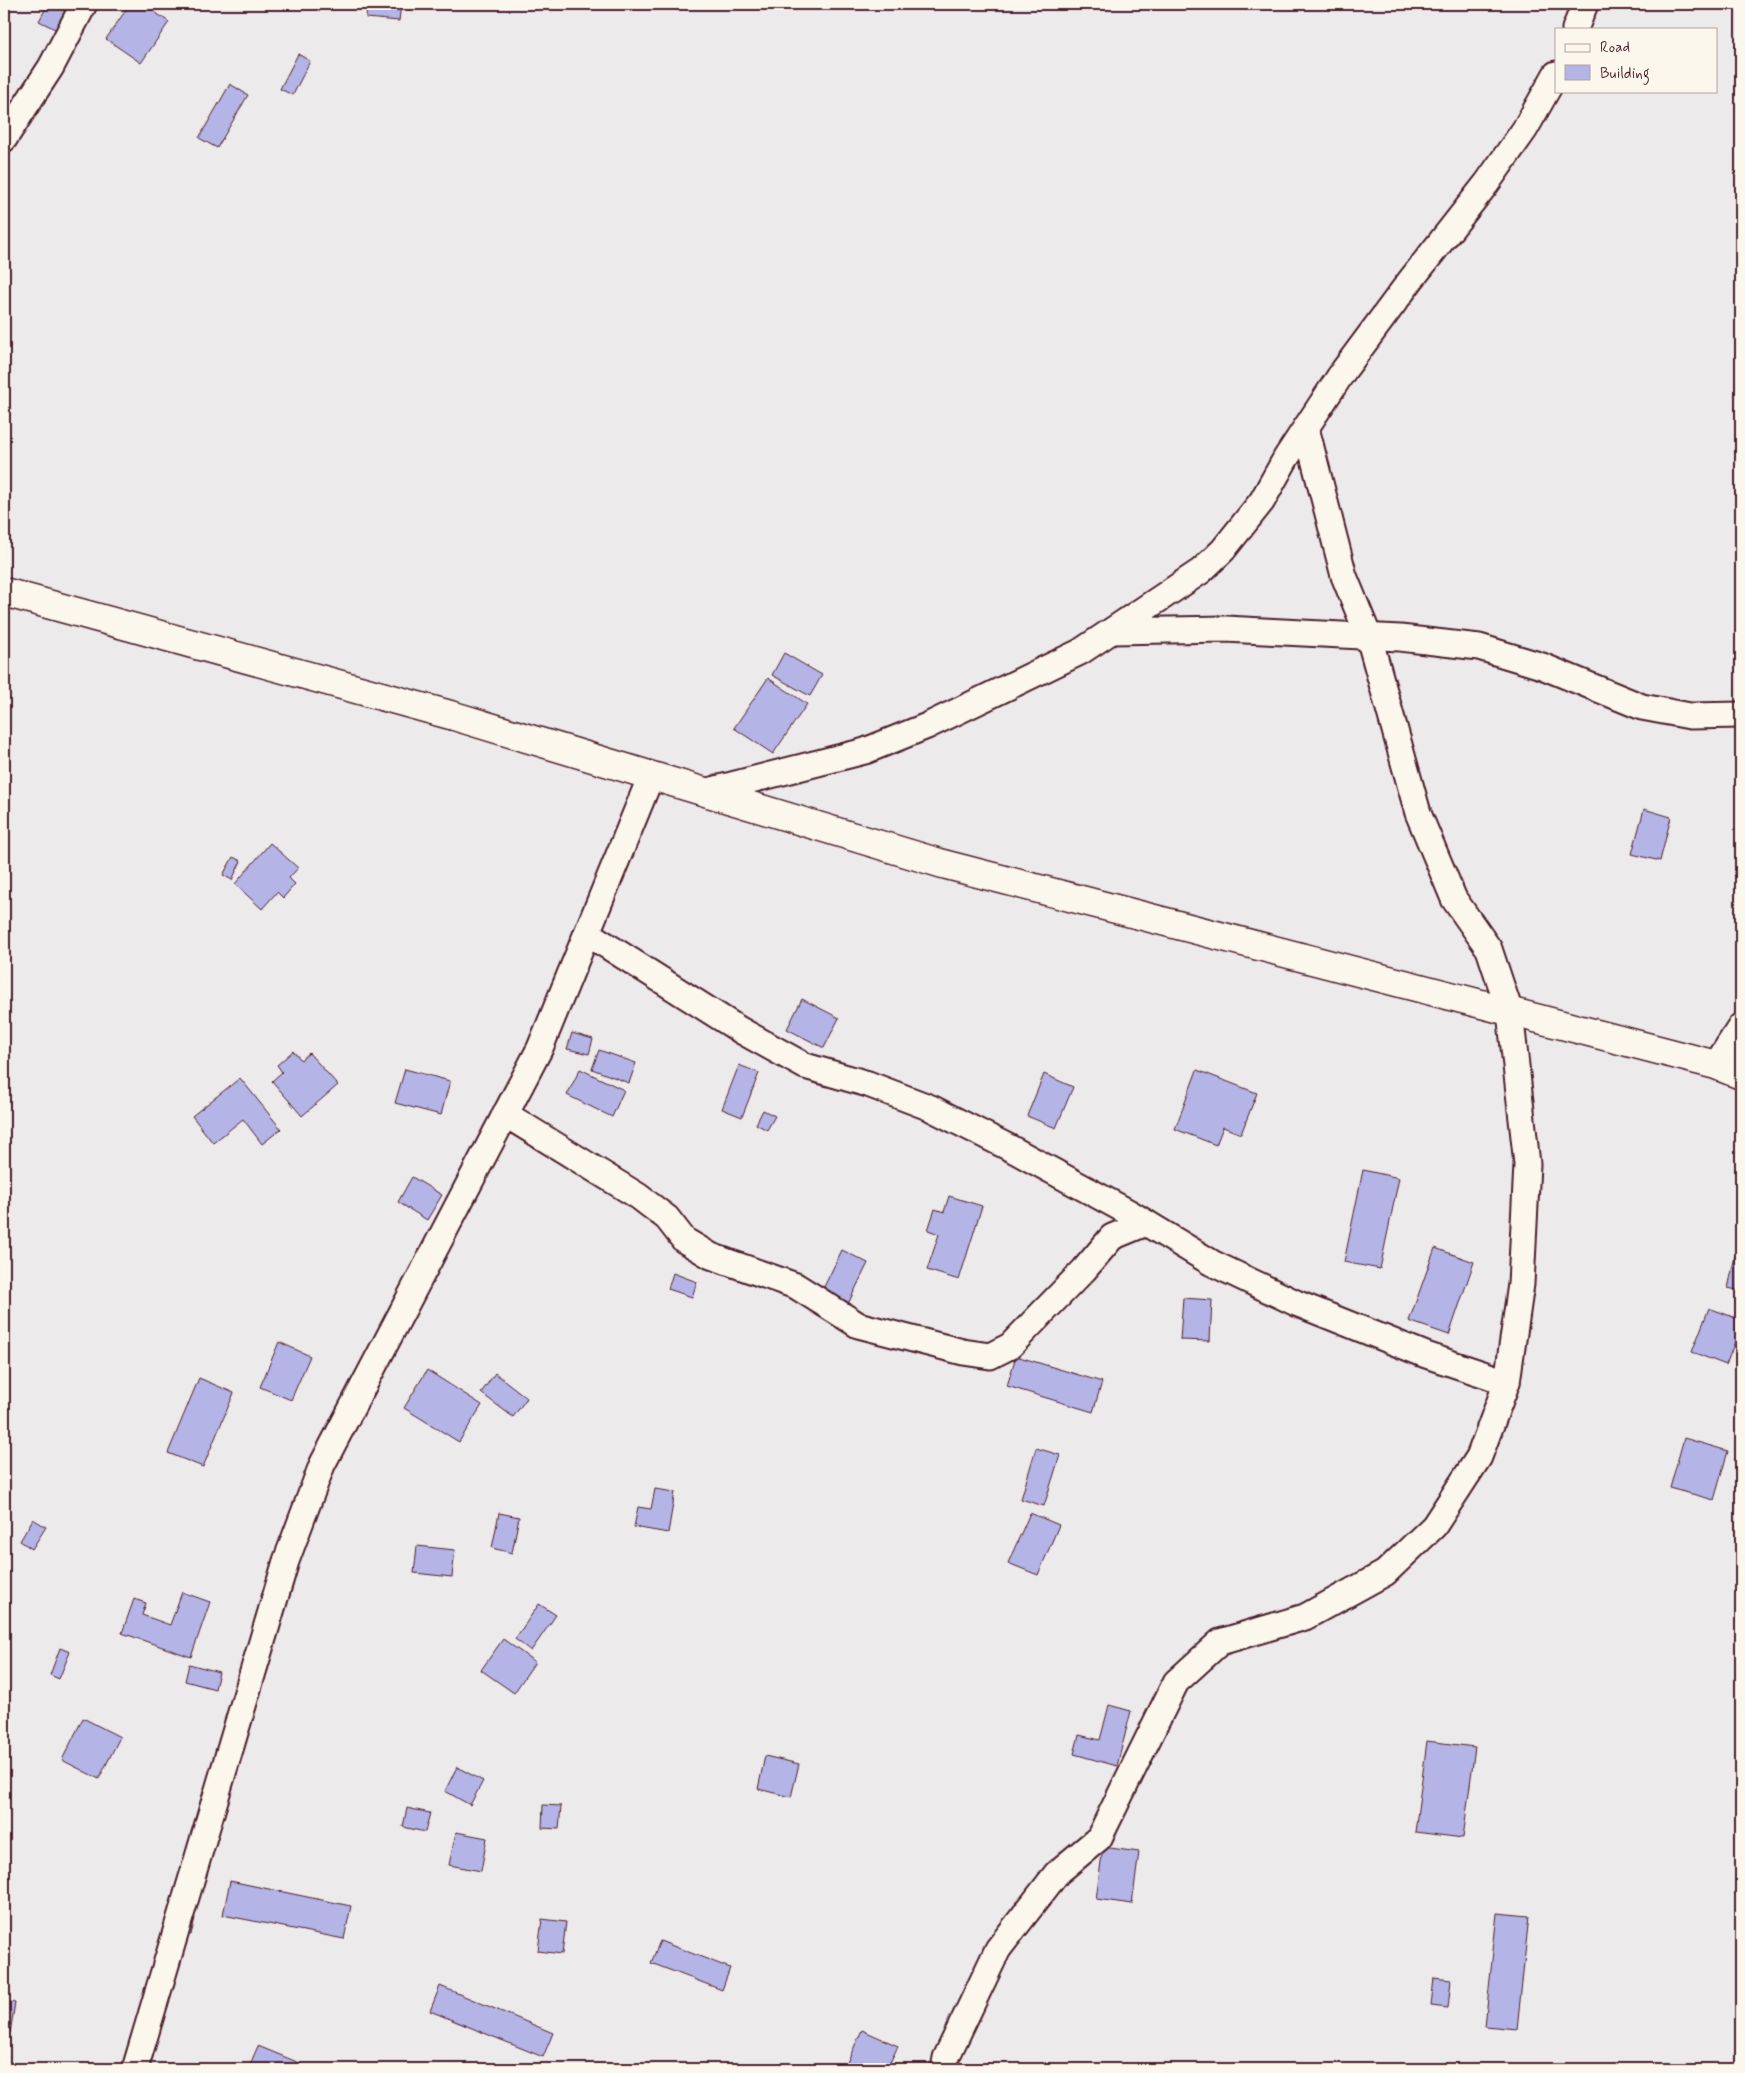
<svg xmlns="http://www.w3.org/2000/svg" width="1745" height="2073" font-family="Mynerve,sans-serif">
<rect width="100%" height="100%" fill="#edeaeb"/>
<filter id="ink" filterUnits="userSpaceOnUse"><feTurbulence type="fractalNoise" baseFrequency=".02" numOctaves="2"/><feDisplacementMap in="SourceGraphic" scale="10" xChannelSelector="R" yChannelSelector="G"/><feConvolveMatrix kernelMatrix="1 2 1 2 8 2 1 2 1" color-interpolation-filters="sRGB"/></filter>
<g filter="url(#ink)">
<!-- building -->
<g fill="#b4b4e6" stroke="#4a1f2b">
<polygon points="4,4 10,4 4,16"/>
<polygon points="48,4 62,4 72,8 61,32 39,21"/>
<polygon points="130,4 143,4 169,22 141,63 106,39"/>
<polygon points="367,4 401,4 399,21 366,18"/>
<polygon points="298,54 310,61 293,95 280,89"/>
<polygon points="230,84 248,95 217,148 199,138"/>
<polygon points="784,653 822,675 810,696 772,675"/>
<polygon points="768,678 807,704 773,754 734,728"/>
<polygon points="1644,809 1671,817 1660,861 1632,854"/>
<polygon points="270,843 298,868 289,878 295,884 283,898 277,892 262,909 235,884"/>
<polygon points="233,857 241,861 232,880 223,875"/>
<polygon points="802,999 839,1018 824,1048 787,1029"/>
<polygon points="572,1033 593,1039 589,1054 567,1049"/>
<polygon points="599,1050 636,1063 629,1083 592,1069"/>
<polygon points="293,1051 301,1060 309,1053 338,1085 302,1116 272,1081 282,1072 277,1065"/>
<polygon points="739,1065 759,1073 742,1117 722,1109"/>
<polygon points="405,1069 450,1081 441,1115 395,1103"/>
<polygon points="580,1069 624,1090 612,1117 567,1095"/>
<polygon points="1197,1070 1257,1093 1241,1134 1223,1127 1216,1145 1175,1129"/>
<polygon points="1044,1074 1073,1087 1056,1128 1027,1116"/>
<polygon points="240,1078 281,1129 262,1144 243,1119 213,1143 192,1116"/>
<polygon points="763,1110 775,1116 767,1130 756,1124"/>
<polygon points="1363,1170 1399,1178 1380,1269 1344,1262"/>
<polygon points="412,1177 442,1195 427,1220 398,1202"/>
<polygon points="949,1196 982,1206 959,1280 927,1270 939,1234 928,1230 935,1209 944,1212"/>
<polygon points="1435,1248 1474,1262 1449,1335 1409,1321"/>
<polygon points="842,1250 868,1263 847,1306 821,1293"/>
<polygon points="1735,1256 1741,1257 1741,1291 1728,1288"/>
<polygon points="673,1273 697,1282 692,1297 668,1289"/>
<polygon points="1183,1298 1212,1300 1210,1341 1180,1340"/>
<polygon points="1709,1308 1741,1320 1741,1326 1726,1365 1692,1352"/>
<polygon points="279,1342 310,1356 291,1400 260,1387"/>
<polygon points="1016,1356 1102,1382 1093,1412 1007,1386"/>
<polygon points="427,1370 482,1405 459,1442 404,1408"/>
<polygon points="495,1373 527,1398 513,1417 481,1393"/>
<polygon points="199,1378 234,1393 203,1467 168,1453"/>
<polygon points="1684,1438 1728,1451 1714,1500 1670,1488"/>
<polygon points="1036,1448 1060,1455 1044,1506 1021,1499"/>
<polygon points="655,1489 675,1492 668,1533 634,1527 638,1507 651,1509"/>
<polygon points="499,1513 519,1517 512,1553 492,1548"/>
<polygon points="1030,1513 1059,1525 1038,1575 1008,1563"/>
<polygon points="33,1519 46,1527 32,1549 20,1541"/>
<polygon points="417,1546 455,1550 452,1577 414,1573"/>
<polygon points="182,1592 210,1602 191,1657 122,1633 134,1599 146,1603 142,1615 170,1625"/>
<polygon points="539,1604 556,1615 531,1651 515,1639"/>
<polygon points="503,1639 535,1662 514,1693 481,1670"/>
<polygon points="60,1648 70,1652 59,1679 50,1675"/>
<polygon points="189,1664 219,1672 215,1689 185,1681"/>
<polygon points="1109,1705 1131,1711 1117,1766 1074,1754 1079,1735 1100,1740"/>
<polygon points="83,1718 120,1737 99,1779 62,1760"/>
<polygon points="1427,1741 1475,1747 1463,1838 1415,1832"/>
<polygon points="765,1756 799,1764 791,1797 758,1789"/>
<polygon points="457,1767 483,1781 470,1805 445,1791"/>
<polygon points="543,1805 561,1806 559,1829 542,1828"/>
<polygon points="407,1808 430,1813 425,1832 403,1827"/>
<polygon points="456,1832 487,1838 481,1871 449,1865"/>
<polygon points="1103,1847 1139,1852 1132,1904 1096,1899"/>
<polygon points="230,1881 351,1906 344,1939 223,1915"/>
<polygon points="1497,1913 1529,1916 1517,2029 1485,2026"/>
<polygon points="184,1916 195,1918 191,1935 180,1933"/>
<polygon points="542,1919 566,1922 562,1954 538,1951"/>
<polygon points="660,1941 730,1968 722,1990 651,1963"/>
<polygon points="1434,1978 1451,1980 1448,2008 1431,2006"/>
<polygon points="440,1986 553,2033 543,2057 430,2011"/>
<polygon points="4,2001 15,2003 10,2033 4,2032"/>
<polygon points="862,2030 898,2046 887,2069 844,2069"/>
<polygon points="258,2046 302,2064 300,2069 248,2069"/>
</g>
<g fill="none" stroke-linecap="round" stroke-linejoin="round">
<defs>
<g id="street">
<polyline points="1575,29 1585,4"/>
<polyline points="4,139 51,67 84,4"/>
<polyline points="1112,631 1226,629 1400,638 1479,647 1542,666 1642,707 1690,716 1741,715"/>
<polyline points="704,792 865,751 927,726 1080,652 1201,571 1223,550 1262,501 1286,458 1344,370 1410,281 1487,183 1525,129 1556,74"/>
<polyline points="587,933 740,1030 805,1066 868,1084 931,1108 1012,1149 1128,1212 1212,1263 1296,1303 1426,1355 1507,1382"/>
<polyline points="1716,1065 1741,1026"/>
<polyline points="505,1114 638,1196 667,1218 684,1240 711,1256 796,1286 858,1325 963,1352 990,1356 1010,1346 1084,1270 1112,1237 1146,1223"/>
<polyline points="135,2069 286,1561 322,1465 540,1048 651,776"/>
<polyline points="944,2069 946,2058 998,1949 1057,1873 1099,1838 1176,1682 1220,1642 1305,1617 1385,1573 1434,1526 1479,1457 1507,1382 1521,1284 1527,1164 1510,1012 1489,949 1454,899 1418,813 1369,637 1344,576 1306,428"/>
</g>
<polyline id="secondary" points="4,592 454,716 943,864 1716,1065 1741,1075"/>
</defs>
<!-- street casing -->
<use href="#street" stroke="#4a1f2b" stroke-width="29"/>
<!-- secondary casing -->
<use href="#secondary" stroke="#4a1f2b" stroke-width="31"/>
<!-- street -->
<use href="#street" stroke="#fbf7ec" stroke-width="25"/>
<!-- secondary -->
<use href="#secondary" stroke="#fbf7ec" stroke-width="28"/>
</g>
</g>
<!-- margin -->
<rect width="1745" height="2073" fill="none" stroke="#fbf7ec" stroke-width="20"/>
<rect x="10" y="10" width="1725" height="2053" fill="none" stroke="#4a1f2b" stroke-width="2" filter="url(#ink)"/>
<!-- legend -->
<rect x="1555" y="28" width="162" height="65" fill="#fbf7ec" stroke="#b4a19f"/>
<rect x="1565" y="44" width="25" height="8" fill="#fbf7ec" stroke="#b4a19f"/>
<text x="1600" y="52" font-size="15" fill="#4a1f2b">Road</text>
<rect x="1565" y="65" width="25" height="15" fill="#b4b4e6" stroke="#b4a19f"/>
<text x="1600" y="78" font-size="15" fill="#4a1f2b">Building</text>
</svg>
